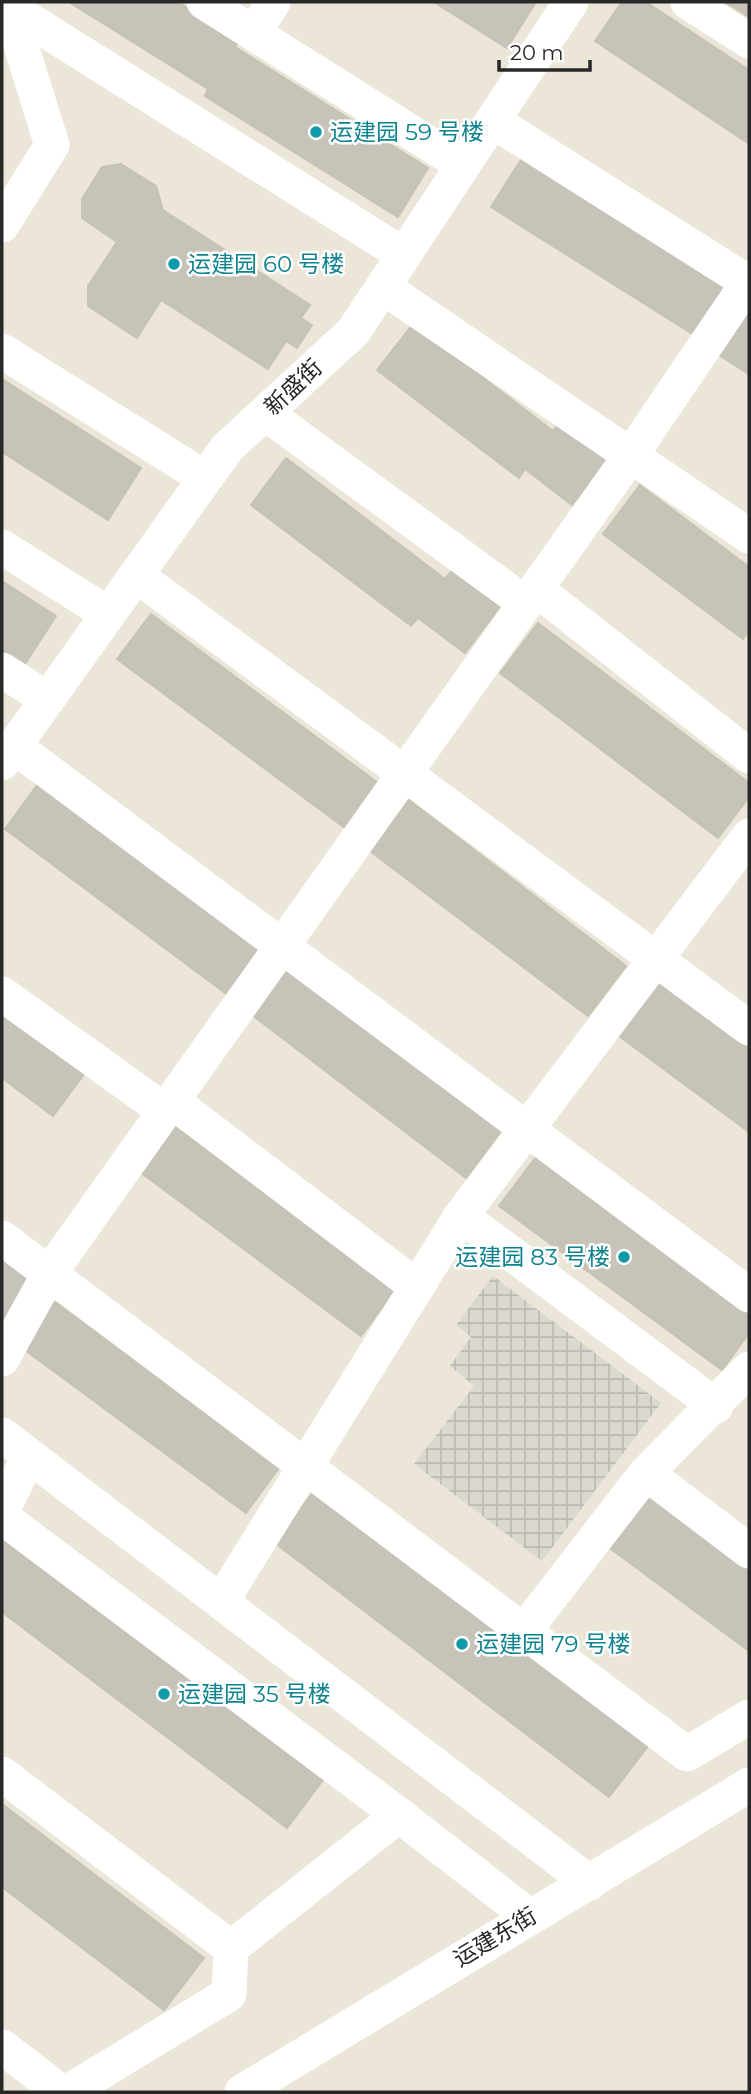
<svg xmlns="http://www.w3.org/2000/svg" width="751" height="2094" font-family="Montserrat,'Noto Sans SC',sans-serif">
<defs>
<pattern id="plaza-grid" width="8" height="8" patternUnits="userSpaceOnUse" patternTransform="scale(1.75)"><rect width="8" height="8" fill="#dbd9cf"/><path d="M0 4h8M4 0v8" fill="none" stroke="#bcbab2"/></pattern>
</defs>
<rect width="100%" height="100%" fill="#ece6d8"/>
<!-- plaza -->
<polygon fill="url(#plaza-grid)" points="493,1276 661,1403 542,1561 414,1464 474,1386 450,1366 471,1337 456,1325"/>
<!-- building -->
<g fill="#c7c3b8" stroke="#c7c3b2" stroke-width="2">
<polygon points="69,2 178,2 239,40 235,47 428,168 398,217 205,96 208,89"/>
<polygon points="434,2 536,2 507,48"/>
<polygon points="622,2 646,2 749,70 749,144 595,41"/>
<polygon points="725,2 749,2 749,17"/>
<polygon points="524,155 727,284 694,335 491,207"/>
<polygon points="121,164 156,186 163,210 310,305 301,318 312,325 297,348 286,341 268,369 161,300 137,338 88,306 88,286 117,242 82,218 82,199 102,167"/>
<polygon points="749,302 749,374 717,354"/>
<polygon points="413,324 553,431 562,419 610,456 572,505 525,469 519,478 377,370"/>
<polygon points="2,379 141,468 108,520 2,452"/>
<polygon points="286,458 445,579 455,567 503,603 465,653 418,618 411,626 251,505"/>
<polygon points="640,485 749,567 749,636 746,634 743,639 603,534"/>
<polygon points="2,581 56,616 23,667 2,654"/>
<polygon points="151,614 378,783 345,828 117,659"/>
<polygon points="538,623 749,783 749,797 718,838 500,673"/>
<polygon points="38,784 265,953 232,998 5,829"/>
<polygon points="409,800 626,966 588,1016 370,851"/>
<polygon points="287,962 504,1127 466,1178 248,1012"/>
<polygon points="658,982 749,1049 749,1132 619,1036"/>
<polygon points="2,1008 87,1070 53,1116 2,1078"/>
<polygon points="174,1126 395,1290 361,1336 140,1172"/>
<polygon points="539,1153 749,1308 749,1333 722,1370 499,1206"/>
<polygon points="2,1256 33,1279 2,1321"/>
<polygon points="55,1302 279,1468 246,1513 21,1347"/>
<polygon points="642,1490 749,1569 749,1651 603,1543"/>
<polygon points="314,1491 649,1745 609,1797 275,1543"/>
<polygon points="9,1535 326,1776 287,1828 2,1612 2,1545"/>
<polygon points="2,1804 204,1958 164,2010 2,1887"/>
</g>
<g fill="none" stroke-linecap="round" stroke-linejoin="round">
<!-- street -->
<g stroke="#fff" stroke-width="35">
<polyline points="204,2 463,165"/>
<polyline points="688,2 749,41"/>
<polyline points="2,3 404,255"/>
<polyline points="254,33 273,2"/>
<polyline points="493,121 749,283"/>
<polyline points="2,225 52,145 9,7 12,2"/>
<polyline points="383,287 749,536"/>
<polyline points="2,351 205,478"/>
<polyline points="265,413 525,603"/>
<polyline points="2,547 108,614"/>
<polyline points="136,575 749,1028"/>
<polyline points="536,589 749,756"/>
<polyline points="2,670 47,699"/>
<polyline points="14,746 749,1295"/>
<polyline points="2,763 227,448 353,332 571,2"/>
<polyline points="2,994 165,1111"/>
<polyline points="172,1101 417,1287"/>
<polyline points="461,1216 716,1406"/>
<polyline points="2,1238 687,1754 749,1717"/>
<polyline points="2,1359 49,1274 631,455 749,281"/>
<polyline points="2,1435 590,1883"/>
<polyline points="646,1473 749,1551"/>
<polyline points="2,1511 29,1456"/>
<polyline points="2,1517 399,1815 529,1916"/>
<polyline points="221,1602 461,1216 749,836"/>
<polyline points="524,1631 646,1473 749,1369"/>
<polyline points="2,1774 231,1948"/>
<polyline points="2,2047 61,2092"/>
<polyline points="68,2092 229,1994 231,1948 399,1815"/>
<polyline points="242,2092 749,1785"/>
</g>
</g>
<!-- markers -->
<g fill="#0f9aa8" stroke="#fff" stroke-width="2.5">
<circle cx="316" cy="132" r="7"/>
<circle cx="174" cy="264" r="7"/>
<circle cx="624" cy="1257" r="7"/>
<circle cx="462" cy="1644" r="7"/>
<circle cx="164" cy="1694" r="7"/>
</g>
<g text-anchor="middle" stroke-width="5" stroke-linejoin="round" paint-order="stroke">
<!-- culture labels -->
<g font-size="23" fill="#0d838f" stroke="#fff" text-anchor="start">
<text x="330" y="140">运建园 59 号楼</text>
<text x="188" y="272">运建园 60 号楼</text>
<text x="610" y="1265" text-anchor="end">运建园 83 号楼</text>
<text x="476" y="1652">运建园 79 号楼</text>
<text x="178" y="1702">运建园 35 号楼</text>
</g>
<!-- street labels -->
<g font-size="23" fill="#282828" stroke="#fff">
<text transform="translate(293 387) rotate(-43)" y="8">新盛街</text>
<text transform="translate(495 1937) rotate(-31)" y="8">运建东街</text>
</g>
</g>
<!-- border -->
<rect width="751" height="2094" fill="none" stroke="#282828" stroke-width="7"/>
<!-- scale -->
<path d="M499 60v10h91v-10" fill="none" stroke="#282828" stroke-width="3.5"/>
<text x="510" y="60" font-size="21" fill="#282828" stroke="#ffffff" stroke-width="5" paint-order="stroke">20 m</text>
</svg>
